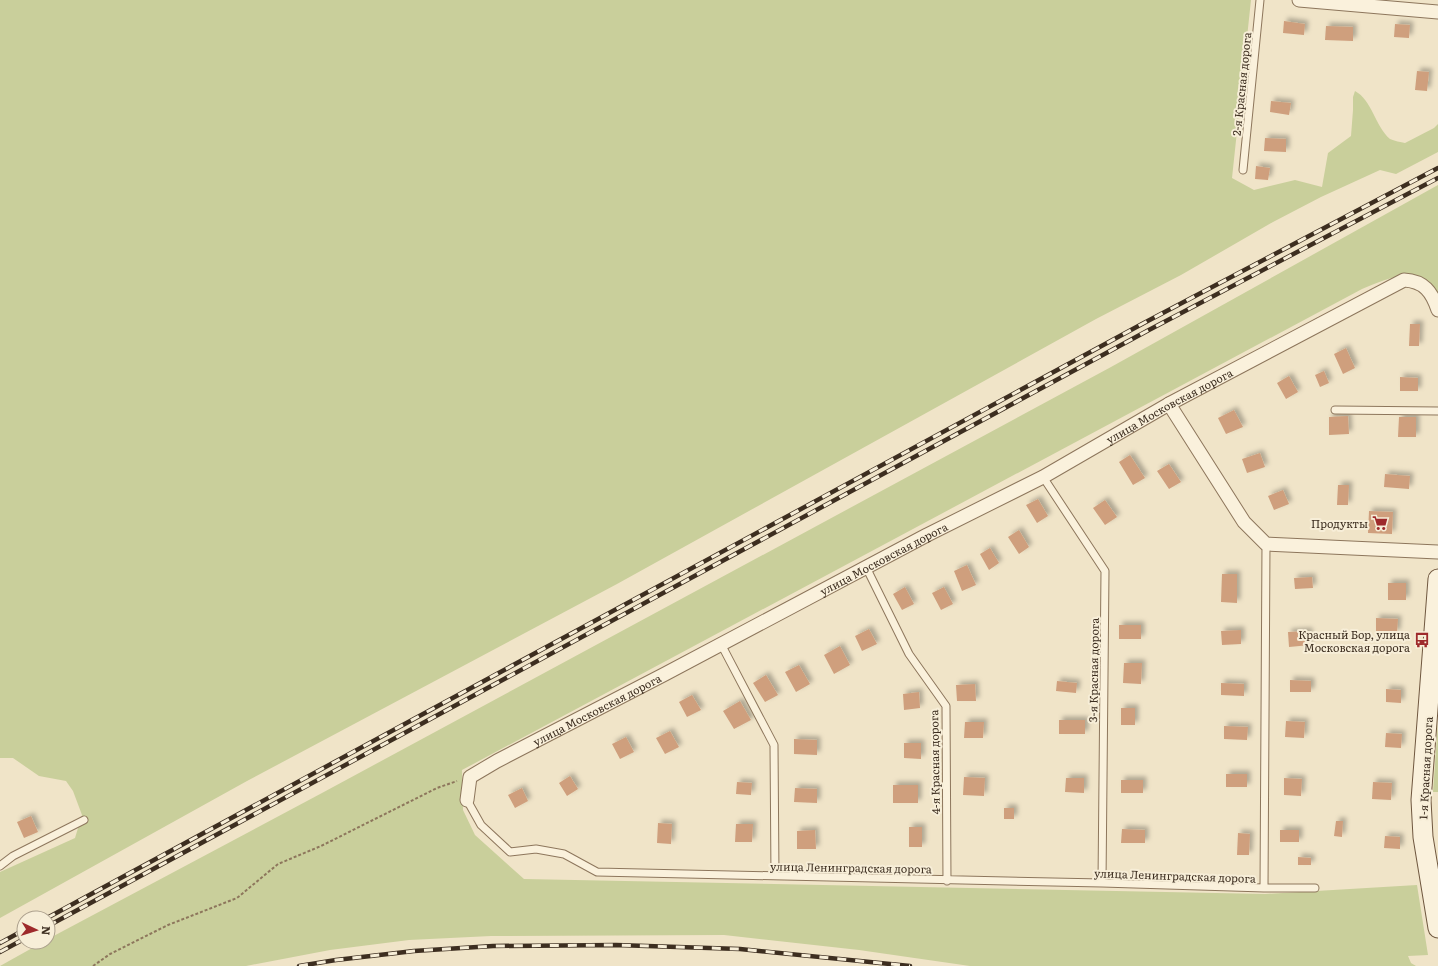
<svg xmlns="http://www.w3.org/2000/svg" width="1438" height="966" font-family="Literata,serif">
<style>
.green{fill:#c9cf9b}
.building{fill:#cf9f7d;filter:url(#shadow)}
.lines{fill:none;stroke-linecap:round;stroke-linejoin:round}
.service-casing{stroke:#8d765c;stroke-width:9}
.minor-casing{stroke:#8d765c;stroke-width:15}
.secondary-casing{stroke:#6f573f;stroke-width:21}
.path{stroke:#8d765c;stroke-width:2;stroke-dasharray:3 2;stroke-linecap:butt}
.service{stroke:#faf1dc;stroke-width:7}
.minor{stroke:#faf1dc;stroke-width:13}
.secondary{stroke:#faf1dc;stroke-width:19}
.rail-casing{stroke:#3d2e20;stroke-width:4.5}
.rail{stroke:#f7eed8;stroke-width:3;stroke-dasharray:9;stroke-linecap:butt}
.labels{text-anchor:middle;dominant-baseline:central;stroke-width:4;stroke-linejoin:round;paint-order:stroke}
.street-label{font-size:11px;fill:#3d2e20;stroke:#f7eed8}
.poi-label{font-size:11px;fill:#3d2e20;stroke:#f7eed8;text-anchor:end}
</style>
<defs>
<filter id="shadow"><feDropShadow dx="3.5" dy="-3.5" stdDeviation="2" flood-color="#0004"/></filter>
</defs>
<rect width="100%" height="100%" fill="#f0e4c8"/>
<path class="green" d="M0 0H1251L1232 178 1254 190 1295 180 1322 187 1328 153 1351 136 1353 110V97L1355 91C1372 100 1375 126 1390 139 1394 141 1401 142 1405 143L1434 128 1438 124V152L1396 174 1380 170 1321 197 1273 222 1181 275 1096 319 617 584 247 781 0 918V872L75 838 82 815 73 791 66 781 39 776 13 758H0Z
M1438 185V296C1434 290 1430 283 1424 279 1408 268 1378 283 1362 289L462 770 463 810 475 835 524 879 1265 894 1417 885 1428 955 1408 956 1411 963 1416 966H970L859 950 724 935 491 936 409 940 330 950 246 966H0L43 942H48V939L322 793 1111 367Z
M1438 723V792H1433Z"/>
<path class="building" d="M1284 21 1305 24 1304 35 1283 33Z
M1395 24 1410 25 1409 38 1394 37Z
M1326 26 1353 27V41L1325 40Z
M1417 71 1429 72 1427 91 1415 90Z
M1271 101 1291 103 1289 115 1270 112Z
M1265 138 1286 139V152L1264 151Z
M1256 166 1270 168 1268 180 1255 179Z
M1410 324H1420L1419 346H1409Z
M1346 348 1355 368 1343 374 1334 354Z
M1324 371 1329 383 1320 387 1315 375Z
M1289 376 1298 392 1286 399 1277 383Z
M1400 377 1418 378V391H1400Z
M1234 410 1243 427 1226 434 1218 418Z
M1348 416 1349 434 1329 435V417Z
M1399 417H1416V437H1398Z
M1260 453 1265 467 1247 473 1242 459Z
M1130 455 1145 478 1133 485 1119 462Z
M1169 464 1181 482 1169 489 1157 471Z
M1385 474 1410 476 1409 489 1384 487Z
M1338 485H1349L1348 505H1337Z
M1283 490 1289 504 1274 510 1268 496Z
M1038 499 1048 516 1037 523 1026 505Z
M1105 500 1117 517 1105 525 1093 508Z
M1369 511 1393 512 1392 534 1368 533Z
M1019 530 1029 547 1019 554 1008 537Z
M990 548 999 563 989 570 980 554Z
M967 565 976 585 962 591 954 571Z
M1222 574H1237V603L1221 602Z
M1312 577 1313 588 1295 589 1294 578Z
M1388 583H1406V600H1388Z
M905 587 914 604 902 610 893 594Z
M944 587 953 604 941 610 932 593Z
M1376 618 1398 619 1397 633 1376 632Z
M1119 625H1141V639H1119Z
M869 629 877 644 862 651 855 636Z
M1241 630V644L1222 645 1221 631Z
M1309 631 1310 645 1289 647 1288 632Z
M840 646 850 665 834 674 824 655Z
M1124 663H1142L1141 684 1123 683Z
M799 665 810 684 796 692 785 672Z
M766 675 778 695 765 702 753 683Z
M1290 680 1311 681V692H1290Z
M1057 681 1077 683 1076 693 1056 691Z
M1221 683 1244 684V696L1221 695Z
M975 684 976 701H957L956 685Z
M1386 689 1401 690V703L1386 702Z
M919 692 920 708 904 710 903 694Z
M692 695 701 710 687 717 679 702Z
M740 701 751 720 734 729 723 711Z
M1121 708H1135V725H1121Z
M1059 720H1085V734H1059Z
M1286 721 1305 722 1304 738 1285 737Z
M965 722H984L983 738H964Z
M1224 726 1248 727 1247 740 1224 739Z
M670 731 679 747 665 754 656 738Z
M1386 733 1402 734 1401 748 1385 747Z
M626 737 634 752 620 759 612 744Z
M794 739 817 740V755L794 754Z
M904 743H921V759L904 758Z
M1226 774H1247V787H1226Z
M570 776 578 789 567 796 559 783Z
M964 777 985 778 984 796 963 795Z
M1066 778H1084V793L1065 792Z
M1284 778 1302 779 1301 796 1284 795Z
M1121 780H1143V793H1121Z
M737 782 752 783 751 795 736 794Z
M1373 782 1392 783 1391 800 1372 799Z
M893 785H918V803H893Z
M522 788 528 801 515 808 508 795Z
M795 788 817 789V803L794 802Z
M1004 808H1014V819H1004Z
M31 816 38 832 24 838 17 822Z
M1336 821H1343L1342 837 1334 836Z
M658 823 672 824 671 844 657 843Z
M736 824H753L752 842H735Z
M909 827H922V847H909Z
M1122 829 1145 830V843H1121Z
M815 830 816 849H797V831Z
M1280 830H1299V842H1280Z
M1238 833 1250 834 1249 855H1237Z
M1385 836 1400 837V849L1384 848Z
M1298 857 1311 858V865H1298Z"/>
<g class="lines">
<defs>
<path id="service" d="M1243 170 1260 0
M1335 410 1438 411
M1043 477 1105 571 1102 883
M866 567 909 654 946 706 947 881
M721 644 774 745 775 876
M467 800 481 825 510 852 536 849 564 854 597 872 1102 883 1264 888H1315
M0 866 13 856 84 820
M1264 888 1266 544"/>
<g id="minor">
<path d="M1299 0 1438 12"/>
<path d="M1169 404 1244 522 1266 544 1438 552"/>
<path id="s1" d="M467 800 470 777 497 761 665 674 927 535 1043 477 1169 404 1404 280C1424 281 1432 292 1438 310"/>
</g>
<path id="secondary" d="M1438 579 1421 800 1423 837 1438 928"/>
</defs>
<use href="#service" class="service-casing"/>
<use href="#minor" class="minor-casing"/>
<use href="#secondary" class="secondary-casing"/>
<path class="path" d="M93 966 110 954 168 925 237 898 278 864 321 846 437 788 457 781"/>
<use href="#service" class="service"/>
<use href="#minor" class="minor"/>
<use href="#secondary" class="secondary"/>
<defs>
<path id="rail" d="M47 918 1142 324 1438 168
M48 926 1147 331 1438 178
M0 943 24 930
M0 952 24 939
M299 966 336 960 414 951 493 946 616 945 740 949 910 966"/>
</defs>
<use href="#rail" class="rail-casing"/>
<use href="#rail" class="rail"/>
</g>
<defs>
<symbol id="supermarket-bare" viewBox="-9 -9 18 18"><path d="M-6-5.5h2.5l.6 2H6L4.5 2H-2.5L-4.4-4H-6ZM-1.5 3.2a1.3 1.3 0 1 0 .1 0ZM3 3.2a1.3 1.3 0 1 0 .1 0Z" fill="#9e2a2b" stroke="#f7eed8" stroke-width="2.5" paint-order="stroke"/></symbol>
<symbol id="bus-bare" viewBox="-9 -9 18 18"><path d="M-5-6H5V4H4V6H2V4H-2V6H-4V4H-5ZM-3.5-4V0h7V-4ZM-3.5 1.2v1.5H-2V1.2ZM2 1.2v1.5H3.5V1.2Z" fill="#9e2a2b" stroke="#f7eed8" stroke-width="2.5" paint-order="stroke"/></symbol>
</defs>
<g fill-rule="evenodd">
<use href="#supermarket-bare" x="1369" y="512" width="22" height="22"/>
<use href="#bus-bare" x="1411" y="629" width="22" height="22"/>
</g>
<g class="labels">
<g class="street-label">
<text transform="translate(1241 84) rotate(-84)">2-я Красная дорога</text>
<text stroke="none"><textPath href="#s1" startOffset="815">улица Московская дорога</textPath></text>
<text stroke="none"><textPath href="#s1" startOffset="491">улица Московская дорога</textPath></text>
<text transform="translate(1093 670) rotate(-89)">3-я Красная дорога</text>
<text stroke="none"><textPath href="#s1" startOffset="167">улица Московская дорога</textPath></text>
<text transform="translate(934 762) rotate(-91)">4-я Красная дорога</text>
<text transform="translate(1425 768) rotate(-87)">1-я Красная дорога</text>
<text transform="translate(851 867) rotate(1)">улица Ленинградская дорога</text>
<text transform="translate(1175 875) rotate(2)">улица Ленинградская дорога</text>
</g>
<g class="poi-label">
<text x="1368" y="523">Продукты</text>
<text x="1410" y="634">Красный Бор, улица<tspan x="1410" dy="13">Московская дорога</tspan></text>
</g>
</g>
<g transform="translate(36 930) rotate(94)"><circle r="19" fill="#f7eed8" stroke="#ada18e"/>
<path d="M0-3L7 15L0 10L-7 15Z" fill="#9e2a2b"/>
<text y="-6" font-size="11" font-weight="bold" text-anchor="middle" fill="#3d2e20">N</text>
</g>
</svg>
